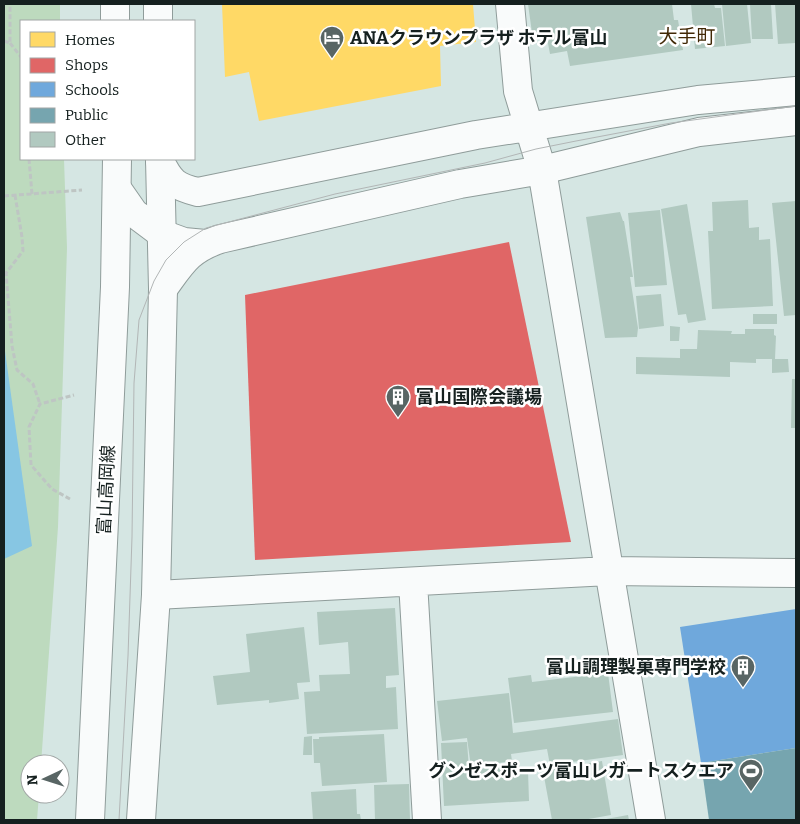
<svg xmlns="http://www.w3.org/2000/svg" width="800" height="824" font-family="Bitter,'Noto Sans JP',serif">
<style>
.green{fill:#bddabe}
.water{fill:#87c6e3}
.homes{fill:#ffd966}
.shops{fill:#e06666}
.schools{fill:#6fa8dc}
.public{fill:#76a5af}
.building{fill:#b1c9c0}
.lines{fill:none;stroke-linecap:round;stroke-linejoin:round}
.minor-casing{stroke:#8f9c9a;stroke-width:30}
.primary-casing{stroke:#8f9c9a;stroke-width:30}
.path{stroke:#bec5c3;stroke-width:3;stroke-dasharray:5 2.5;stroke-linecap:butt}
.minor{stroke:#f9fbfb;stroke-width:28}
.primary{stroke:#f9fbfb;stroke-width:28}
.tram{stroke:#b2b6b6;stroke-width:1}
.labels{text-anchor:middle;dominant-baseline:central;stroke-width:5;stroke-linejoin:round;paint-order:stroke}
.poi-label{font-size:18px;font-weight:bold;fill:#15201f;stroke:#fff;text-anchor:start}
.street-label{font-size:18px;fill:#15201f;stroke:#fff}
.neighbourhood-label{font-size:19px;fill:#412806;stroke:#fff}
</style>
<rect width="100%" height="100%" fill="#d5e6e3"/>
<path class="green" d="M4 4H60V21H21V159H64L67 248 58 527 41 764H30V794H39L37 820H4Z"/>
<path class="water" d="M4 344 32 546 4 559Z"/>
<path class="homes" d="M222 4H473L476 42 440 46 441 86 259 121 249 72 225 77Z"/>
<path class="shops" d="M509 242 571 542 255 560 245 295Z"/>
<path class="schools" d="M796 609V748L701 763 680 627Z"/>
<path class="public" d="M796 748V820H709L701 763Z"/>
<path class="building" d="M528 4H672L674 20H678L683 50 570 66 567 51 550 54 547 38 533 40Z
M691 4H714L715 8H721L725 46 695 49Z
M722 4H747L751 43 726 46Z
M750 4H771L773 39H752Z
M775 4H796V43L778 44Z
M748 200 749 228 759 227V240L770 239 773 306 712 309 708 231H713L712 202Z
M796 201V315L784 316 772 203Z
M687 204 706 320 688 323 686 314 678 315 661 209Z
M660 210 667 285 635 287 628 213Z
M620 212 623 221H624L633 277H630L638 328 637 337 605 338 586 217Z
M661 294 664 326 639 329 636 296Z
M753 314H777V324H753Z
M670 326 680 327 679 341H670Z
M745 329H774V335L776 336 775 359H788L789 372 772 373V359H756V363L730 362V377L636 374V357L680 358V349H697L698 330 732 331 731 334H745Z
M792 379H796V428H791Z
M395 608 399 675 386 676V688L396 687 398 729 307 734 304 692 320 691 319 675 350 674 348 642 319 645 317 612Z
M304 627 310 682 297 683 299 699 269 703V700L217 705 213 676 250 672 246 634Z
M608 673 613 712 514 723 508 678 531 675 532 682Z
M509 693 513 733 618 719 623 755 550 765 547 749 511 754 512 761 471 767 467 738 442 741 437 701Z
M384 734 387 782 322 786 320 763H314L313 739H319V737Z
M312 736V755H303L304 737Z
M467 742 469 769 507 767 508 772 528 771 529 801 444 806 441 743Z
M602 761 611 815 583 820H552L543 771Z
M409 784 410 820H375L374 785Z
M356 789 357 814H360L361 820H313L311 792Z
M628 815 629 820H606V819Z"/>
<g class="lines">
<defs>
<path id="minor" d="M510 4 518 91 542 170 651 820
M160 161C170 182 176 187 198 192L476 135 698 100 796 91
M118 190 134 213 162 234 184 242 205 244
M163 289C182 263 188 250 220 239L460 184 542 170 699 132 796 121
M413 582 427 820
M156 595 609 571 796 573"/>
<path id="primary" d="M115 4V21
M158 4V21
M90 820 115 287 117 159
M141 820 156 595 163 289 160 159"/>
</defs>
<use href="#minor" class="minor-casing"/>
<use href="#primary" class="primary-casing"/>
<path class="path" d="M4 41 10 43V4
M10 43 21 57
M29 159 32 194
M15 195 22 237 23 251 6 273 12 346 17 370 33 384 40 404
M4 196 82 190
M70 499 52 489 31 465 29 427 40 404 74 395"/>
<use href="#minor" class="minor"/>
<use href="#primary" class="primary"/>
<path class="tram" d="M119 820 128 656 132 537 134 383 139 320 154 281 166 260 184 242 206 228 335 194 485 163 536 149 576 141 671 123 796 106"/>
</g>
<defs>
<symbol id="hotel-pin" viewBox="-11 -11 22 30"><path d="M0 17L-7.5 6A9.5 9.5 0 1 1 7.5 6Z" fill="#586564" stroke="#fff"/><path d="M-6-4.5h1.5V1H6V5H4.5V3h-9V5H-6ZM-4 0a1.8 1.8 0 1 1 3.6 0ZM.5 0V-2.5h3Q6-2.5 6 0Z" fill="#fff"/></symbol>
<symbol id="building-pin" viewBox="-11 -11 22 30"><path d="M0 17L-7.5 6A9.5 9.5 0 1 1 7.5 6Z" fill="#586564" stroke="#fff"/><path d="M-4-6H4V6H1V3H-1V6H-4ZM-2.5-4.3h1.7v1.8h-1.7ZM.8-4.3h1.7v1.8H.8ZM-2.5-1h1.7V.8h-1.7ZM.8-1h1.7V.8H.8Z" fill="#fff"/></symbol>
<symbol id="stadium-pin" viewBox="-11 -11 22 30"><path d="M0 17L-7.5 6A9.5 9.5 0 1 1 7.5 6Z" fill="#586564" stroke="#fff"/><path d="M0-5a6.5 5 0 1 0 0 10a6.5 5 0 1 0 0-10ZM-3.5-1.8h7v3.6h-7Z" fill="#fff"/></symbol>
</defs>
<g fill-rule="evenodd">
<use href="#hotel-pin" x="318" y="24" width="28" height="38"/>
<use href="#building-pin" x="384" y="383" width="28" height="38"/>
<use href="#building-pin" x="729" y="653" width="28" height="38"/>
<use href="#stadium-pin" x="737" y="757" width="28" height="38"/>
</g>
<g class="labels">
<g class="poi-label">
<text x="350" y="38">ANAクラウンプラザ ホテル富山</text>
<text x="416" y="397">富山国際会議場</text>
<text x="726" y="667" text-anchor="end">富山調理製菓専門学校</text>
<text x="734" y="771" text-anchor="end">グンゼスポーツ富山レガートスクエア</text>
</g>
<g class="street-label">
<text transform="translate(106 490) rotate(-87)">富山高岡線</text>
</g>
<g class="neighbourhood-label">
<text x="687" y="36">大手町</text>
</g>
</g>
<rect width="800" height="824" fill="none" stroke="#15201f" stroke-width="10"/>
<rect x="20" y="20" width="175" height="140" fill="#ffffff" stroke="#a1a6a5"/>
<rect x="30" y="32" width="25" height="15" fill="#ffd966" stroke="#a1a6a5"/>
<text x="65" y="45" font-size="15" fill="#15201f">Homes</text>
<rect x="30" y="58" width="25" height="15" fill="#e06666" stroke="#a1a6a5"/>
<text x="65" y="70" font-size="15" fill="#15201f">Shops</text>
<rect x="30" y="82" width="25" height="15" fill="#6fa8dc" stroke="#a1a6a5"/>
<text x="65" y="95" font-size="15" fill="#15201f">Schools</text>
<rect x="30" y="108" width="25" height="15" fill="#76a5af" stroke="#a1a6a5"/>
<text x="65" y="120" font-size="15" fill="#15201f">Public</text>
<rect x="30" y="132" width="25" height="15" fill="#b1c9c0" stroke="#a1a6a5"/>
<text x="65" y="145" font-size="15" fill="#15201f">Other</text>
<g transform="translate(45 779) rotate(266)"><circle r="24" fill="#ffffff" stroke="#a1a6a5"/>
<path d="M0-4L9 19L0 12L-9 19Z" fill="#586564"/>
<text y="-8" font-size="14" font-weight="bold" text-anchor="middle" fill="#15201f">N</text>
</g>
</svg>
